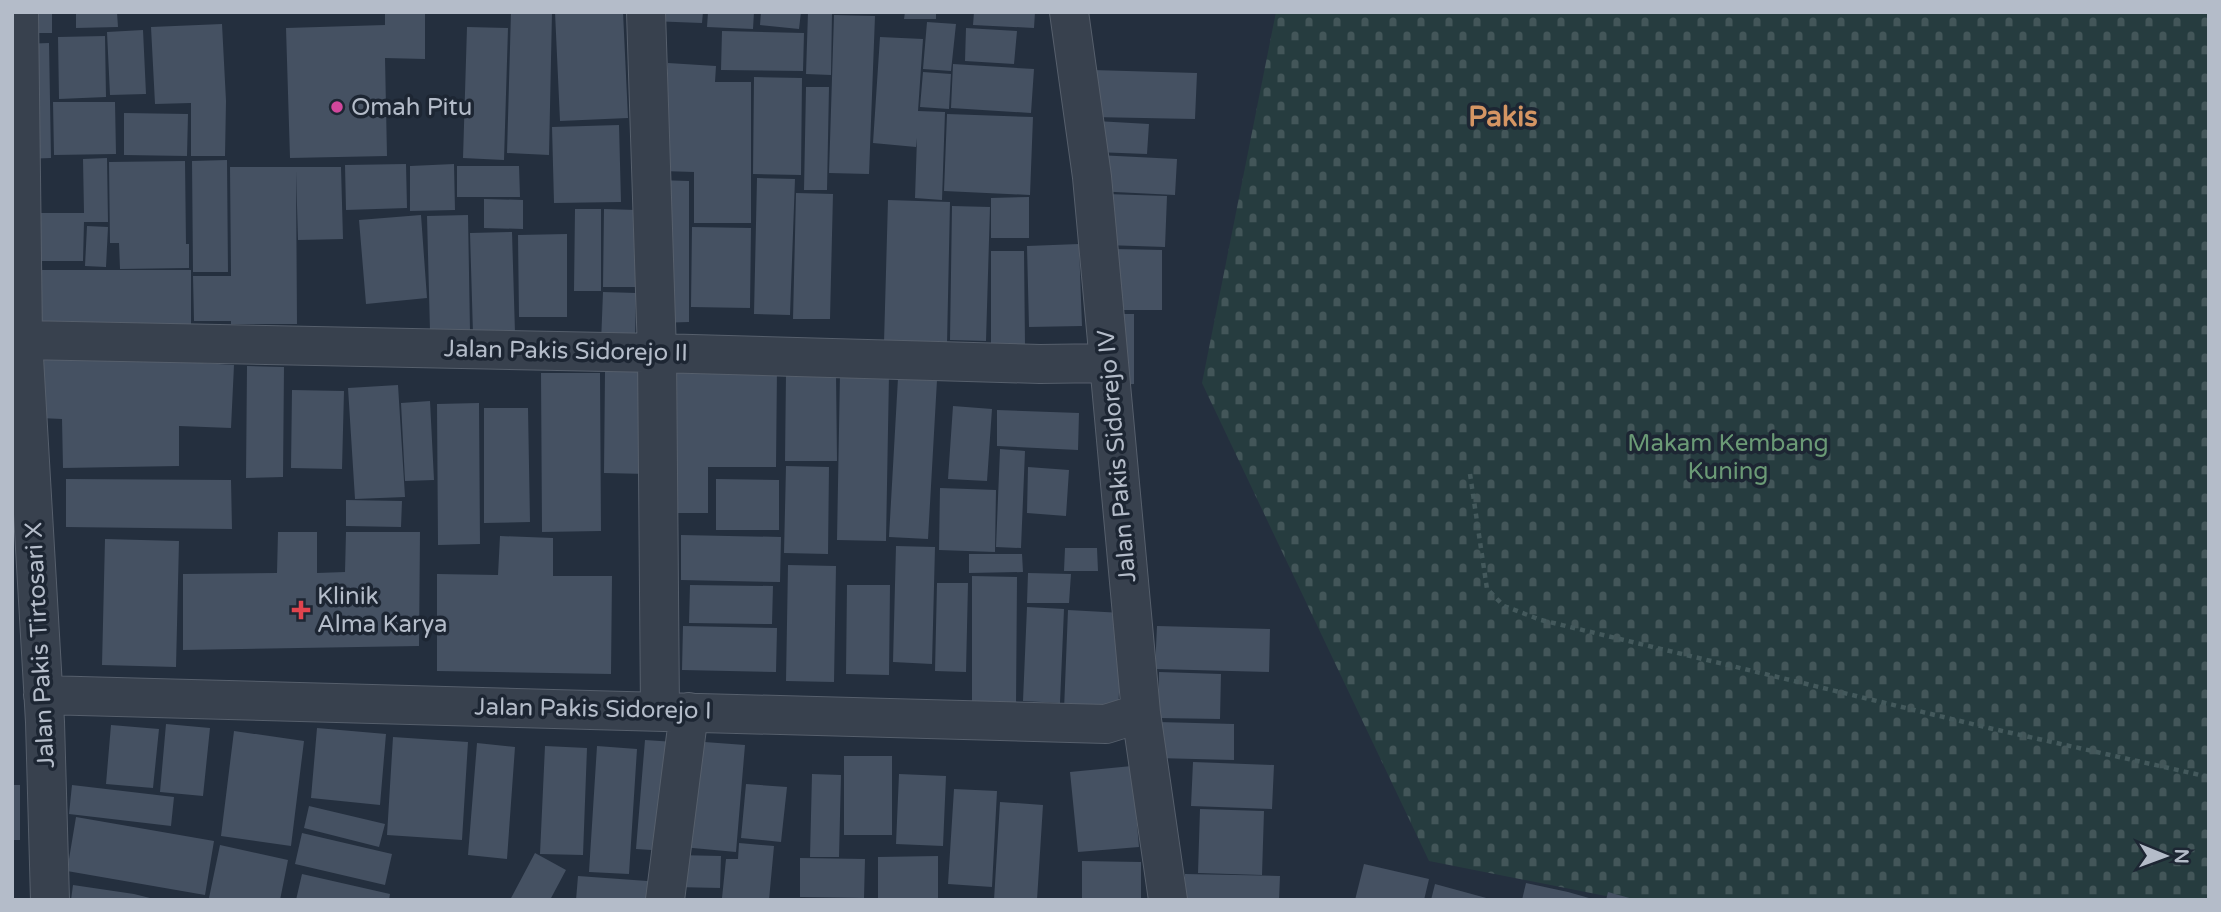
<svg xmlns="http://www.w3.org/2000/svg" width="2221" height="912" font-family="'Varela Round',sans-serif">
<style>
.cemetery{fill:url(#cemetery-stones)}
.building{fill:#455162}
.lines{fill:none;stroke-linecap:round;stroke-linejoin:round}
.minor-casing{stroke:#565f6c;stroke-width:40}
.path{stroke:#44595c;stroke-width:4.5;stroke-dasharray:5 5;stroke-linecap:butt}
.minor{stroke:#38414e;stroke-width:38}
.hotel-dot{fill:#d1479c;stroke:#1d2633;stroke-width:2.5}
.health-dot{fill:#e0444e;stroke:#1d2633;stroke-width:2.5}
.labels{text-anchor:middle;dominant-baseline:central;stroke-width:7;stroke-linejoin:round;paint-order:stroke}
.poi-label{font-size:24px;fill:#b4bcc9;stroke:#1d2633;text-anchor:start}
.street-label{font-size:24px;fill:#b4bcc9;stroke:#1d2633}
.park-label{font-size:24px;fill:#6b9a76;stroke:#1d2633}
.quarter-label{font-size:28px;font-weight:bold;fill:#d59563;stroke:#1d2633}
</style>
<defs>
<pattern id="cemetery-stones" width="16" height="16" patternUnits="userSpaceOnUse" patternTransform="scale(1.75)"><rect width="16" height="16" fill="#263c3f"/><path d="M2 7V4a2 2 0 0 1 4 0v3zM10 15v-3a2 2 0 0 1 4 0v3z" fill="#435659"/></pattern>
</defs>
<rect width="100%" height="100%" fill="#242f3e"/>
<path class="cemetery" d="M1276 12H2209V900H1626L1429 861 1202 383Z"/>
<path class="building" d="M21 12H52V33H21Z
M76 12H117L118 27 76 28Z
M385 12H425V59L385 58 387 156 290 158 286 28 385 25Z
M511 12H552L549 155 507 153Z
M555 12H623L628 118 560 121Z
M649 12H703L702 23 649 21Z
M708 12H754L753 29 707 27Z
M761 12H801L799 29 760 25Z
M808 12H832L831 75 806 74Z
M905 12H936V19H904Z
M974 12H1035L1034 28 973 25Z
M834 15 875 16 869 174 829 173Z
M927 22 956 24 951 71 923 69Z
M222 24 226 101 225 156H191V103L155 104 151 27Z
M467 27 508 28 504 160 463 158Z
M966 28 1017 31 1014 64 965 61Z
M143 30 146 94 110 95 107 32Z
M722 31 804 33 803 71 721 70Z
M105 36 106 97 59 99 58 37Z
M880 37 923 39 918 111 945 112 942 200 915 198 917 138 916 147 873 143Z
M49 43 51 158 24 159 21 44Z
M668 63 716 66 715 82H751V223H694V172L662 171Z
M953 64 1034 69 1031 113 951 108Z
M1092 70 1197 73 1195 119 1091 117Z
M923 72 951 74 949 109 920 107Z
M754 77 802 78 801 175 753 174Z
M806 87H829L827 190H804Z
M53 102H115L116 154 54 155Z
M124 113 188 114 187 156 124 155Z
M947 114 1033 117 1030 195 944 191Z
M1096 121 1149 124 1147 154 1095 152Z
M619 125 621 202 554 203 552 127Z
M1097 155 1177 159 1175 195 1095 191Z
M107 158 108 222H84L83 261H31L30 213H84L83 159Z
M227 160 228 272H193L192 161Z
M185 161 186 244H189V268L120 269 119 243H110L109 162Z
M406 164 407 208 346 210 345 165Z
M454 164 455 210 410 211V166Z
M457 166H519L520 197H457Z
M230 167H341L343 239 298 240 296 171 297 324H231V321H194L193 276H231Z
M757 178 795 179 790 315 754 314Z
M657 180 689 181V322L657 323Z
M796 193 833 194 830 319H793Z
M1106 194 1167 196 1165 247 1105 245Z
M1029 197V238H991V198Z
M484 199 523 200V229L484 228Z
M888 200 950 202 947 345 884 343Z
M952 206 990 207 986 341 950 340Z
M575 209H601V291H574Z
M604 209 636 210 635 287H603Z
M421 215 427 298 366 304 359 220Z
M468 215 470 330 430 331 427 216Z
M87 226 108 227 106 267 85 266Z
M692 227 751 228 750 308 691 307Z
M512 232 515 333 473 334 470 233Z
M567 234V317H519L518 235Z
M1079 244 1082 326 1029 327 1027 246Z
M1114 249 1162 250V310H1113Z
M991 251H1024L1025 345H991Z
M41 270H191V327L41 328Z
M603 292 636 293 635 343H601Z
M1112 314H1134V384L1113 385Z
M44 353 234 365 231 428 179 426V466L63 468 62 419 40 418Z
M247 366 284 367 283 477 246 478Z
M667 367H777L776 467H708V513H665Z
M605 372H648L647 474 604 473Z
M541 373H600L601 531 542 532Z
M786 373H836L837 461H785Z
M840 373 889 374 886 541 837 540Z
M898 378 937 380 928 539 889 537Z
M398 385 405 497 355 499 348 388Z
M292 390 344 391 342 469 291 468Z
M430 401 434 480 405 481 401 403Z
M479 403 480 544 438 545 437 404Z
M953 406 992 409 987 481 948 479Z
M484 408H528L530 522 484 523Z
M997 410 1079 413 1078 450 997 446Z
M1000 449 1025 451 1021 548 996 547Z
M786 466 829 467 828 554 784 553Z
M1028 467 1069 470 1066 516 1027 513Z
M66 479 231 480 232 529 66 527Z
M716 479 779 480V530H716Z
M940 488 996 490 995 552 939 550Z
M346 500 402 501 401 527 346 526Z
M278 532H317V573L345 572 346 532H420L419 646 183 650V574L277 573Z
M681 535 781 537 780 582 681 580Z
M500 536 553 538V576H612L611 674 437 671V574L498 575Z
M105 539 179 541 176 667 102 665Z
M896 546 935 547 932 664 893 662Z
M1065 548H1097L1098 571H1064Z
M969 554H1022L1023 572 969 573Z
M788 565 836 566 834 682 786 681Z
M1028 573 1071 574 1069 603H1027Z
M972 576 1017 577 1016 707 972 708Z
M937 583H968L966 672 935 671Z
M690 585 773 586 772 624 689 623Z
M847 585H890L889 675 846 674Z
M1027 607 1064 609 1060 703 1023 701Z
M1068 610 1123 613 1118 712 1064 710Z
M683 626 777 628 776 672 682 670Z
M1157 626 1270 629 1269 672 1155 669Z
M1159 672 1221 674 1220 719 1158 718Z
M1158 722 1234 724V760L1156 758Z
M166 724 210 728 203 796 160 792Z
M111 725 159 729 153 788 106 784Z
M317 728 386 734 380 805 311 798Z
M234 731 304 741 291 846 221 836Z
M393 737 468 742 462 840 387 835Z
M645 740 675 742 667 851 636 849Z
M691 741 745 745 736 852 682 847Z
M477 743 515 747 507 859 468 855Z
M545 746 587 748 583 855 540 854Z
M597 746 637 749 629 874 589 872Z
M844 756H892V835H844Z
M1193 762 1274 765 1272 809 1191 806Z
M1132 766 1139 847 1078 852 1070 772Z
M812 774 841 775 839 857H810Z
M899 774 946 776 943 846 896 844Z
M746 784 787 787 781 842 741 838Z
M12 785H20V840H12Z
M72 785 174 797 171 826 69 814Z
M954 789 997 791 992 887 948 884Z
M1000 802 1043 805 1037 900H994Z
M309 806 385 824 379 847 304 828Z
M1200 809 1264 811 1262 875 1198 873Z
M76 817 214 841 205 895 67 871Z
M302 833 392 854 385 885 295 864Z
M739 843 774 846 769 900 722 898 726 859H738Z
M220 845 288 860 280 900H219L209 898Z
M535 853 566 870 550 900H510Z
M676 855 721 856 720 888 675 887Z
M938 856V900H878V857Z
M800 858 865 859 864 898 800 897Z
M1082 861 1141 862V900H1082Z
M1364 864 1429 879 1424 900H1355Z
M302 874 390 894 389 900H296Z
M1185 874 1280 876 1279 900H1184Z
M578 876 661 882 660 900H576Z
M1526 883 1568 892 1596 900H1522Z
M1435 884 1490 899V900H1431Z
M73 885 134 894 158 900H71Z
M1608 892 1633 899V900H1606Z"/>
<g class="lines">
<defs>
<path id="minor" d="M19 12 23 340 45 722 50 900
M646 12 657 353 660 711
M1069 12 1092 177 1141 713 1168 900
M23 340 657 353 1040 364 1109 363
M43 695 1106 724 1141 713
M665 900 689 712"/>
</defs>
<use href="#minor" class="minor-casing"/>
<path class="path" d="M1470 474 1487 589 1504 606 1541 620 1989 728 2209 777"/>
<use href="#minor" class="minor"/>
</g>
<circle class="hotel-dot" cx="337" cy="107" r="7"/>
<path class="health-dot" d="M297.5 599.5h7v7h7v7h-7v7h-7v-7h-7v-7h7z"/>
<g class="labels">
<g class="poi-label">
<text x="351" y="107">Omah Pitu</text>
<text x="317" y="596">Klinik<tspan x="317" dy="28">Alma Karya</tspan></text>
</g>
<g class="street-label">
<text transform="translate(566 351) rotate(1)">Jalan Pakis Sidorejo II</text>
<text transform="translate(1117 456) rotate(-95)">Jalan Pakis Sidorejo IV</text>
<text transform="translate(40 645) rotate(-93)">Jalan Pakis Tirtosari X</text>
<text transform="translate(593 709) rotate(1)">Jalan Pakis Sidorejo I</text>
</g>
<g class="park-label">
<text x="1728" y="443">Makam Kembang<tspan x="1728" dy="28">Kuning</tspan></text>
</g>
<g class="quarter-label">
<text x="1503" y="117">Pakis</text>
</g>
</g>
<rect width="2221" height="912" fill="none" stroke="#b4bcc9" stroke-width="28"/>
<g transform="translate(2165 856) rotate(91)" stroke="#1d2633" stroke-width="5" paint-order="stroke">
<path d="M0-5L12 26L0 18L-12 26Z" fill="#b4bcc9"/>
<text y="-10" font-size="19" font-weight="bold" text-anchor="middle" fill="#b4bcc9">N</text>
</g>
</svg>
